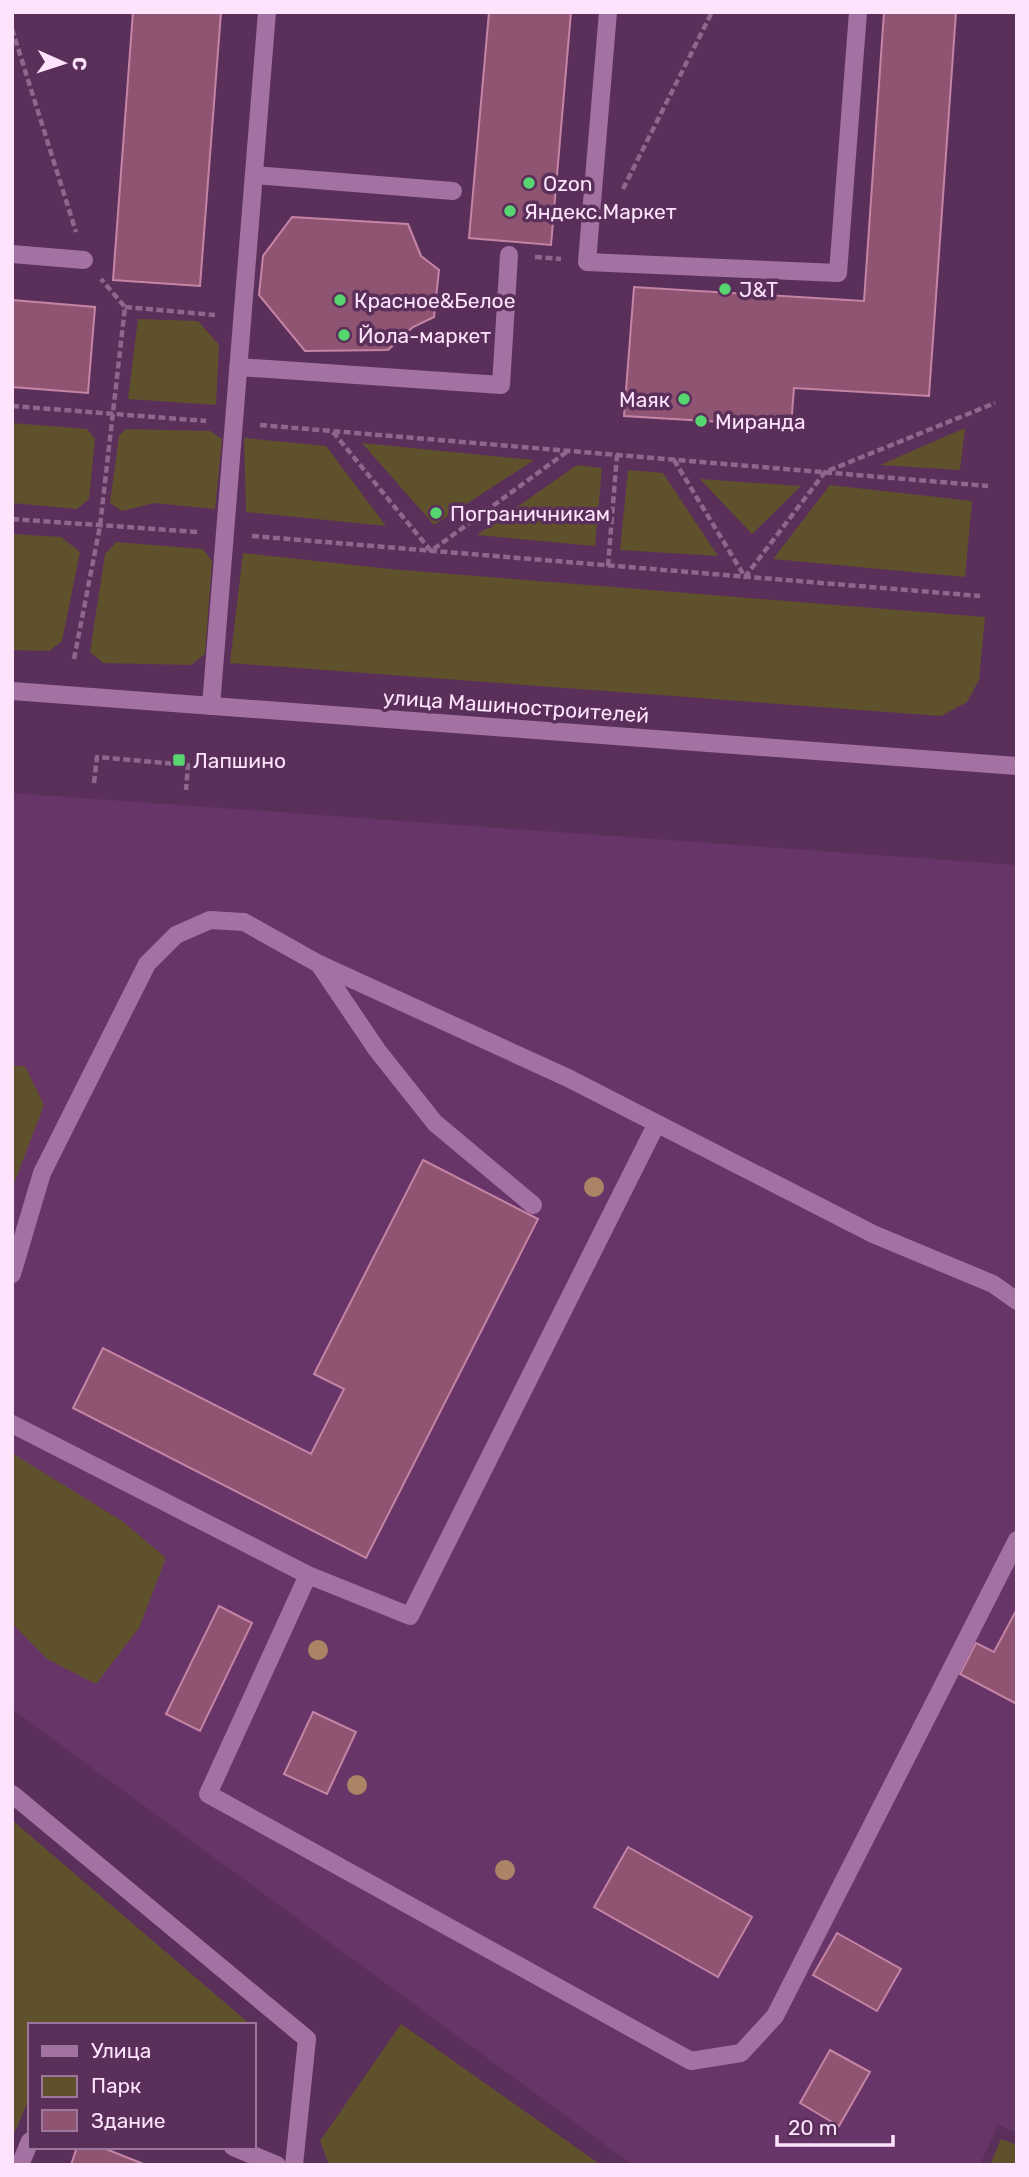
<svg xmlns="http://www.w3.org/2000/svg" width="1029" height="2177" font-family="Rubik,sans-serif">
<style>
.built{fill:#673567}
.green{fill:#60512d}
.building{fill:#905473;stroke:#c584a5;stroke-width:2}
.lines{fill:none;stroke-linecap:round;stroke-linejoin:round}
.path{stroke:#8d678c;stroke-width:4.5;stroke-dasharray:7 3.5;stroke-linecap:butt}
.lane{stroke:#a372a2;stroke-width:18}
.secondary{stroke:#a372a2;stroke-width:18}
.tree{fill:#ac8465}
.poi-dot{fill:#57d570;stroke:#5a2f5a;stroke-width:2.5}
.labels{text-anchor:middle;dominant-baseline:central;stroke-width:7;stroke-linejoin:round;paint-order:stroke}
.poi-label{font-size:21px;fill:#fee3fc;stroke:#5a2f5a;text-anchor:start}
.street-label{font-size:21px;fill:#fee3fc;stroke:#5a2f5a}
</style>
<rect width="100%" height="100%" fill="#5a2f5a"/>
<path class="built" d="M12 793 1017 865V2133L998 2125 980 2165H633L12 1709Z"/>
<path class="green" d="M138 319 198 321 219 345 216 405 128 399Z
M12 423 87 429 95 439 89 499 77 509 12 503Z
M965 428 960 470 880 465Z
M126 429 210 431 222 439 215 509 154 503 122 511 110 503 119 436Z
M244 438 326 446 386 526 246 512Z
M362 443 534 460 434 525Z
M577 465 602 468 595 546 477 535Z
M628 470 663 473 718 556 620 550Z
M700 479 801 486 752 534Z
M830 485 972 501 965 577 773 559Z
M12 534 61 537 80 552 62 641 49 651 12 650Z
M116 542 203 549 212 561 205 654 191 665 103 663 90 652 105 554Z
M243 553 390 569 985 617 979 680 967 702 941 716 230 663Z
M12 1066H25L44 1105 12 1189Z
M12 1453 122 1521 166 1558 139 1628 96 1684 47 1659 12 1623Z
M12 1820 251 2025H30V2097L12 2138Z
M401 2024 601 2165H329L320 2141Z
M1001 2139 1017 2145V2165H990Z"/>
<path class="building" d="M133 12H221L200 286 113 280Z
M489 12H571L551 245 469 238Z
M884 12H956L929 396 794 388 791 426 624 416 634 287 864 301Z
M292 217 408 224 421 256 439 270 434 317 413 327 388 350 305 351 259 295 263 256Z
M12 300 95 307 88 393 12 387Z
M423 1160 538 1219 366 1558 73 1408 103 1348 311 1454 344 1389 314 1374Z
M219 1606 252 1623 200 1731 166 1714Z
M1017 1609V1704L960 1674 976 1643 994 1652Z
M313 1712 356 1732 327 1794 284 1774Z
M628 1847 752 1917 718 1977 594 1907Z
M837 1933 901 1969 877 2011 813 1975Z
M830 2050 870 2072 839 2126 800 2103Z
M77 2147H101L146 2165H71Z"/>
<g class="lines">
<path class="path" d="M12 29 76 232
M623 189 712 12
M535 257 561 259
M125 307 215 315
M12 406 206 421
M260 425 988 486
M333 432 431 551 568 451
M674 460 745 577 825 472 995 403
M12 519 198 532
M252 536 980 596
M608 566 617 455
M74 659 100 526 125 307 101 279
M94 783 97 757 188 765 186 790"/>
<path class="lane" d="M608 12 587 262 838 273 858 12
M254 175 453 191
M12 254 84 260
M238 367 501 385 509 255
M211 706 267 12
M319 964 377 1050 435 1123 533 1205
M12 1274 42 1173 147 964 176 935 210 920 244 922 319 964 568 1078 873 1234 993 1284 1017 1301
M12 1424 308 1575 410 1616 656 1125
M308 1575 208 1794 691 2061 741 2053 775 2016 1017 1540
M12 1794 307 2039 294 2165
M233 2147 277 2165
M20 2165 30 2141"/>
<path class="secondary" d="M12 691 1017 766"/>
</g>
<g class="tree">
<circle cx="594" cy="1187" r="10"/>
<circle cx="318" cy="1650" r="10"/>
<circle cx="357" cy="1785" r="10"/>
<circle cx="505" cy="1870" r="10"/>
</g>
<g class="poi-dot">
<circle cx="529" cy="183" r="7"/>
<circle cx="510" cy="211" r="7"/>
<circle cx="725" cy="289" r="7"/>
<circle cx="340" cy="300" r="7"/>
<circle cx="344" cy="335" r="7"/>
<circle cx="684" cy="399" r="7"/>
<circle cx="701" cy="421" r="7"/>
<circle cx="436" cy="513" r="7"/>
<rect x="172" y="753" width="14" height="14" rx="3.5"/>
</g>
<g class="labels">
<g class="poi-label">
<text x="543" y="183">Ozon</text>
<text x="524" y="211">Яндекс.Маркет</text>
<text x="739" y="289">J&amp;T</text>
<text x="354" y="300">Красное&amp;Белое</text>
<text x="358" y="335">Йола-маркет</text>
<text x="670" y="399" text-anchor="end">Маяк</text>
<text x="715" y="421">Миранда</text>
<text x="450" y="513">Пограничникам</text>
<text x="193" y="760">Лапшино</text>
</g>
<g class="street-label">
<text transform="translate(516 706) rotate(4)">улица Машиностроителей</text>
</g>
</g>
<rect width="1029" height="2177" fill="none" stroke="#fee3fc" stroke-width="28"/>
<rect x="28" y="2023" width="228" height="126" fill="#5a2f5a" stroke="#9c779b" stroke-width="2"/>
<rect x="42" y="2046" width="35" height="10" fill="#a372a2" stroke="#9c779b" stroke-width="2"/>
<text x="91" y="2058" font-size="21" fill="#fee3fc">Улица</text>
<rect x="42" y="2076" width="35" height="21" fill="#60512d" stroke="#9c779b" stroke-width="2"/>
<text x="91" y="2093" font-size="21" fill="#fee3fc">Парк</text>
<rect x="42" y="2110" width="35" height="21" fill="#905473" stroke="#9c779b" stroke-width="2"/>
<text x="91" y="2128" font-size="21" fill="#fee3fc">Здание</text>
<g transform="translate(63 63) rotate(93)" stroke="#5a2f5a" stroke-width="5" paint-order="stroke">
<path d="M0-5L12 26L0 18L-12 26Z" fill="#fee3fc"/>
<text y="-10" font-size="19" font-weight="bold" text-anchor="middle" fill="#fee3fc">С</text>
</g>
<path d="M777 2135v10h116v-10" fill="none" stroke="#fee3fc" stroke-width="3.5"/>
<text x="788" y="2135" font-size="21" fill="#fee3fc" stroke="#5a2f5a" stroke-width="5" paint-order="stroke">20 m</text>
</svg>
